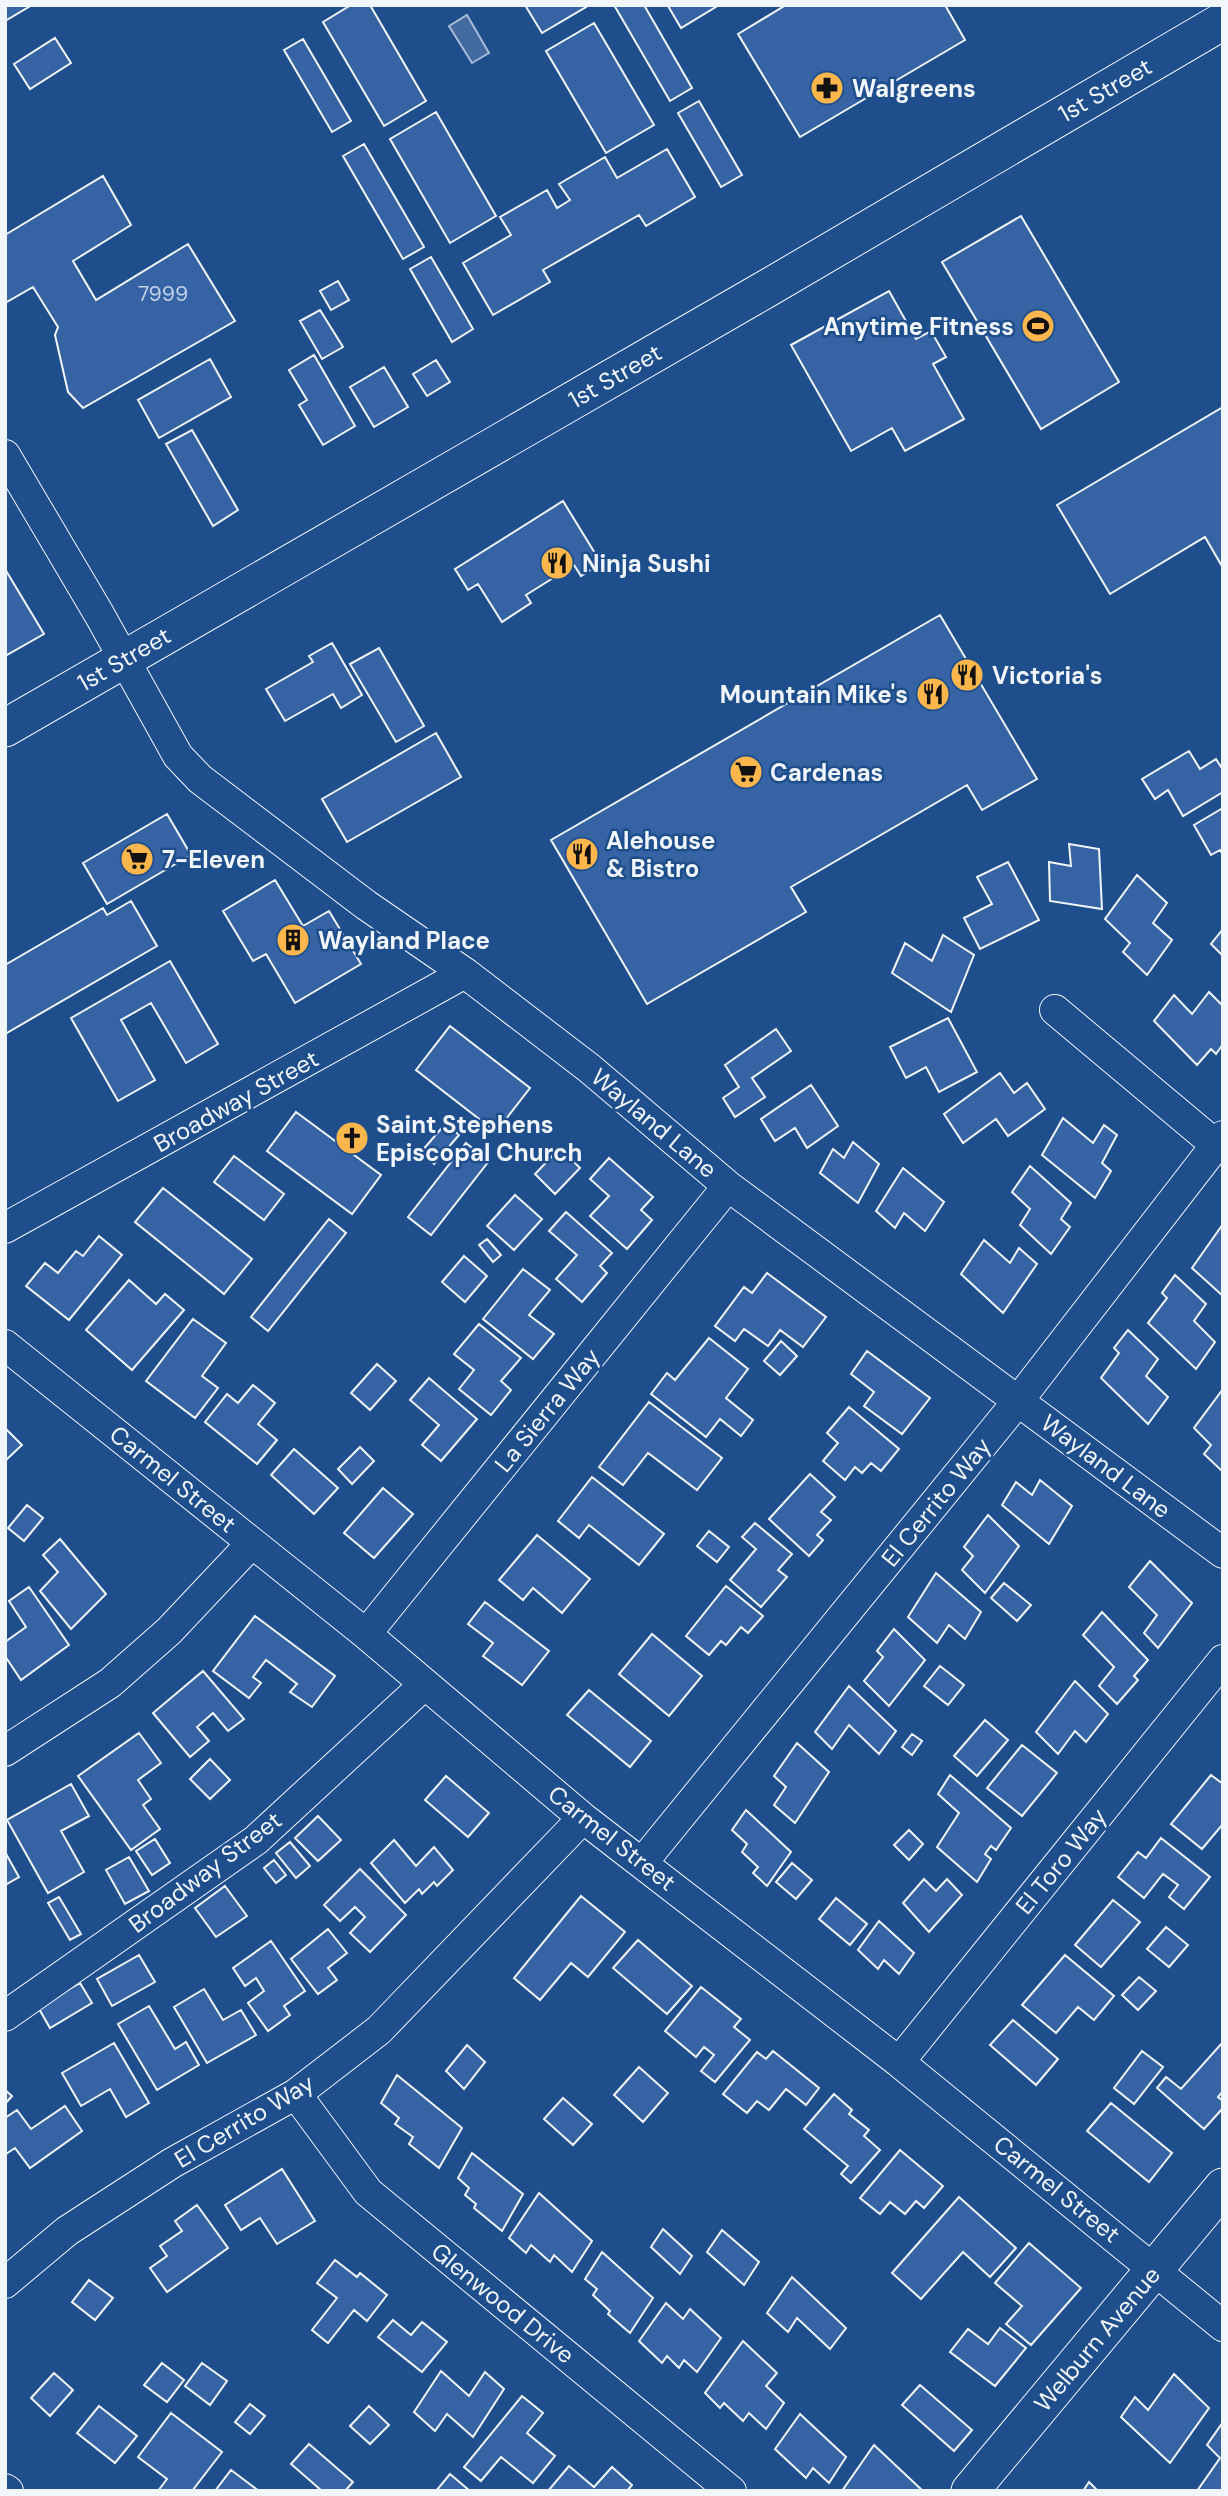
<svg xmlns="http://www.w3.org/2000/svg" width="1228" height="2496" font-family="'DM Sans',sans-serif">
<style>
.water{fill:#446ba0;stroke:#a8bbd7;stroke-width:2}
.building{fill:#3563a3;stroke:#f2f6ff;stroke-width:2}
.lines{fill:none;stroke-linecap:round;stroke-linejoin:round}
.minor-casing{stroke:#f2f6ff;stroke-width:32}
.major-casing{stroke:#f2f6ff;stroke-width:39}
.minor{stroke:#1f4e8c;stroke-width:30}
.major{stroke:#1f4e8c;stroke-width:37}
.labels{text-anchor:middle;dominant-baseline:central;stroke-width:5;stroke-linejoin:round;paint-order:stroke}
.number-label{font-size:21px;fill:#c3d1e8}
.poi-label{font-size:24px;font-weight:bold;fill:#f2f6ff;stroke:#1f4e8c;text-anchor:start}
.street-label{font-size:24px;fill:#f2f6ff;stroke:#1f4e8c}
</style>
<rect width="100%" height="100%" fill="#1f4e8c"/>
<path class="water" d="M467 15 489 53 472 63 449 26Z"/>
<path class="building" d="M5 5H32L5 21Z
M351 5H370L426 101 384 126 323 22Z
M525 5H585L586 7 542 33Z
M614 5H644L692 88 670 101Z
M670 5H719L681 28 668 6Z
M786 5H945L965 40 800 137 738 34Z
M594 23 654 125 606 153 546 51Z
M55 38 71 63 30 89 14 64Z
M303 39 351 121 332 132 284 50Z
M699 101 742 175 721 187 678 113Z
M436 112 496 216 450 243 390 139Z
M364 144 424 247 403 259 343 156Z
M667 149 695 197 646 226 639 215 543 270 550 282 493 315 463 263 511 235 500 217 547 190 557 208 570 200 559 184 605 157 617 178Z
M103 176 131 225 73 261 96 300 188 244 235 321 83 408 68 392 55 335 58 327 33 287 5 303V235Z
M1021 216 1119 382 1041 429 942 262Z
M431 257 473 329 452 342 410 269Z
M338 281 349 300 331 310 320 291Z
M889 291 916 339 931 331 946 357 933 364 964 419 905 451 892 428 851 451 791 345Z
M320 310 343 347 322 359 300 321Z
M314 355 355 426 323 445 299 405 307 400 289 370Z
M210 359 231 397 159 438 138 400Z
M436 360 450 382 427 396 413 374Z
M384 367 408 407 374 427 350 387Z
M1223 407V568L1205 537 1110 594 1057 505Z
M192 430 238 510 213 526 166 444Z
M563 501 601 563 581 576 574 565 526 595 531 603 502 622 478 584 468 590 455 569Z
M5 569 44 634 5 656Z
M940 615 1037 779 982 810 967 785 791 887 806 912 647 1004 551 840Z
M332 643 362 695 341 708 333 694 285 721 266 689 313 662 309 656Z
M379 648 424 726 396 742 350 664Z
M436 733 461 777 347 842 322 799Z
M1189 751 1200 769 1216 759 1223 770V792L1183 816 1168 790 1155 799 1142 779Z
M1223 808V855L1220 850 1211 855 1194 825Z
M167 814 191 855 107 904 83 863Z
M1069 844 1099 849 1102 909 1050 901 1049 862 1071 866Z
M1008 862 1039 920 980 949 964 918 992 904 977 877Z
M1137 875 1167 903 1153 923 1172 940 1147 975 1123 952 1130 943 1105 919Z
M275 880 303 926 329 911 361 964 295 1003 266 954 253 961 223 911Z
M131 901 157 946 5 1034V965L103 908 107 915Z
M1223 929V956L1211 944Z
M943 935 974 955 951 1012 892 973 905 943 932 961Z
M170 961 218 1044 186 1063 151 1003 121 1020 155 1080 118 1101 71 1018Z
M1209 992 1223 1006V1044L1216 1054 1211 1049 1197 1065 1154 1021 1174 995 1192 1014Z
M948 1018 977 1072 939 1092 926 1067 906 1078 890 1047Z
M450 1026 530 1088 496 1132 416 1070Z
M776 1029 791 1051 752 1078 765 1097 735 1117 723 1098 739 1087 725 1065Z
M1000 1073 1014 1093 1027 1083 1045 1109 1008 1136 996 1119 963 1143 944 1114Z
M811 1085 838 1126 807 1148 795 1128 775 1141 761 1119Z
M296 1112 381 1175 352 1214 267 1151Z
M1063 1118 1093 1143 1104 1125 1117 1135 1102 1163 1111 1171 1095 1198 1042 1155Z
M446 1123 459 1135 434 1164 421 1152Z
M853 1142 879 1164 858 1203 820 1173 833 1149 844 1158Z
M466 1143 489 1161 431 1235 408 1217Z
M560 1148 580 1168 555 1194 535 1174Z
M234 1156 284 1194 264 1220 214 1182Z
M609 1158 653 1197 641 1210 652 1220 627 1249 590 1216 609 1196 590 1179Z
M1030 1166 1071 1203 1061 1219 1070 1227 1051 1254 1020 1225 1030 1209 1012 1192Z
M903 1168 944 1202 925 1231 904 1213 895 1228 876 1211Z
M163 1188 252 1259 224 1294 135 1222Z
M515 1195 542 1219 514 1250 487 1226Z
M566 1212 612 1253 600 1266 607 1273 582 1302 556 1279 577 1255 549 1231Z
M329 1219 346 1233 268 1331 251 1317Z
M1223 1224V1296L1192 1268Z
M99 1236 122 1255 69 1320 26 1286 45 1263 58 1273 76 1251 83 1256Z
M487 1239 501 1255 493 1262 479 1245Z
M984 1240 1010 1263 1019 1248 1037 1264 1003 1313 961 1274Z
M464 1256 487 1276 465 1302 442 1282Z
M523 1269 550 1290 529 1315 554 1334 533 1359 483 1319Z
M767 1273 826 1317 803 1347 780 1330 768 1346 744 1329 735 1341 715 1326 744 1287 752 1293Z
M1175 1275 1206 1304 1194 1321 1215 1342 1196 1369 1148 1323 1167 1298 1162 1293Z
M129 1280 156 1304 165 1294 184 1310 132 1370 86 1330Z
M193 1319 226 1343 202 1376 218 1388 195 1418 146 1381Z
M479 1324 521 1358 501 1381 511 1390 491 1415 459 1389 474 1370 454 1354Z
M1128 1330 1158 1359 1146 1376 1168 1397 1148 1424 1101 1378 1119 1353 1114 1348Z
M709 1338 748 1369 726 1398 753 1420 741 1436 720 1419 706 1437 651 1394 667 1373 675 1380Z
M781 1341 797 1356 780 1375 764 1361Z
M867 1351 930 1398 902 1434 864 1406 874 1392 851 1374Z
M377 1364 396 1381 370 1410 351 1393Z
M429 1378 477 1419 441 1461 422 1445 439 1425 410 1400Z
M253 1385 275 1403 258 1424 277 1440 257 1464 205 1422 227 1394 238 1403Z
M1223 1389V1472L1204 1454 1211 1445 1194 1428Z
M649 1402 722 1458 697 1490 648 1453 623 1485 599 1467Z
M849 1407 899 1449 881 1471 871 1463 862 1473 855 1467 845 1480 823 1461 838 1443 827 1433Z
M5 1428 22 1445 5 1461Z
M360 1447 374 1461 352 1484 338 1469Z
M294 1449 338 1488 314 1514 271 1475Z
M810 1474 835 1497 821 1512 831 1520 817 1535 823 1540 809 1556 769 1519Z
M592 1477 664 1534 639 1565 589 1525 579 1538 558 1521Z
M1040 1480 1072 1506 1049 1544 1002 1505 1016 1482 1032 1495Z
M383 1488 413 1514 374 1558 344 1533Z
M27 1505 43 1518 24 1541 8 1528Z
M988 1515 1019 1546 985 1593 962 1570 973 1556 964 1547Z
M755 1523 792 1554 778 1570 787 1577 761 1607 730 1580 756 1549 742 1537Z
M709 1531 729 1547 717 1562 697 1546Z
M537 1535 590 1579 562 1613 533 1588 523 1600 499 1580Z
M60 1539 106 1594 71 1629 40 1591 58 1572 43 1555Z
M1150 1561 1192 1603 1158 1648 1144 1633 1157 1615 1129 1587Z
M936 1573 981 1612 965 1639 949 1625 937 1643 908 1617Z
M1004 1583 1031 1605 1017 1621 991 1598Z
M726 1586 763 1616 748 1633 741 1627 726 1645 721 1641 709 1655 686 1636Z
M29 1587 69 1645 21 1680 5 1656V1642L26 1627 9 1601Z
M485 1602 549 1651 522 1685 483 1656 493 1643 468 1624Z
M1102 1612 1148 1660 1134 1676 1138 1680 1117 1704 1099 1686 1114 1667 1083 1635Z
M255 1616 335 1676 312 1707 290 1692 297 1684 266 1660 253 1677 261 1683 249 1698 213 1671Z
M894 1629 925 1660 889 1706 864 1681 883 1657 877 1651Z
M652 1634 702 1676 669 1716 619 1674Z
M940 1666 964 1685 948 1705 924 1686Z
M203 1671 244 1719 228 1731 213 1713 197 1727 209 1741 190 1757 153 1713Z
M1075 1681 1108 1714 1086 1742 1075 1731 1058 1754 1036 1732Z
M849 1686 896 1731 879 1754 849 1725 832 1749 815 1732Z
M589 1690 651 1741 630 1767 567 1715Z
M985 1720 1008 1740 977 1776 954 1756Z
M139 1733 161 1763 138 1780 151 1799 143 1805 160 1829 131 1850 78 1776Z
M912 1734 922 1741 912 1755 902 1747Z
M797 1743 829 1772 795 1823 774 1805 786 1787 774 1776Z
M1022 1745 1057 1773 1022 1816 987 1788Z
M210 1759 230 1780 210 1799 190 1779Z
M950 1775 1011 1828 996 1850 991 1846 985 1854 991 1859 977 1882 937 1847 959 1813 938 1794Z
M1211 1775 1223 1784V1824L1202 1849 1171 1824Z
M446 1776 489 1813 468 1837 425 1800Z
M71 1784 89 1816 61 1831 84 1872 48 1893 7 1820Z
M746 1810 791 1852 767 1886 753 1873 758 1867 742 1852 747 1844 732 1830Z
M318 1816 341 1840 318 1861 295 1838Z
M909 1830 923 1844 909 1860 894 1845Z
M1161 1838 1210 1877 1184 1909 1169 1897 1178 1885 1163 1874 1144 1898 1118 1877 1138 1852 1146 1858Z
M155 1839 170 1863 152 1875 136 1851Z
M394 1840 416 1866 434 1847 453 1870 437 1886 434 1882 422 1894 419 1889 405 1903 371 1863Z
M290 1842 310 1866 296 1878 276 1853Z
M5 1852 19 1877 5 1885Z
M129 1857 149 1891 125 1904 106 1870Z
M274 1860 286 1875 276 1883 264 1868Z
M792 1863 812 1880 796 1899 776 1882Z
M360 1869 406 1915 370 1952 350 1933 365 1917 355 1907 340 1921 324 1905Z
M924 1879 936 1891 947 1879 962 1895 929 1932 903 1903Z
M225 1886 247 1916 216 1937 195 1908Z
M581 1896 625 1932 588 1977 571 1963 540 2000 514 1978Z
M59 1897 81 1934 70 1940 48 1903Z
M836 1898 867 1924 850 1945 819 1919Z
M1113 1900 1140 1922 1101 1967 1075 1945Z
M879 1921 914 1953 899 1974 884 1960 878 1969 858 1950Z
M1166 1927 1188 1945 1169 1967 1147 1949Z
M328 1929 347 1953 328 1968 337 1980 318 1994 291 1959Z
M638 1940 692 1986 667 2014 613 1968Z
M271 1941 305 1991 284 2006 290 2015 268 2031 248 2003 264 1991 256 1978 245 1986 233 1968Z
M139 1955 155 1982 112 2006 97 1979Z
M1065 1955 1114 1996 1094 2020 1078 2007 1056 2033 1022 2005Z
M1139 1977 1156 1991 1138 2010 1122 1995Z
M80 1983 92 2003 50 2028 38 2007Z
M701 1987 741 2019 734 2027 750 2040 715 2082 701 2071 714 2055 704 2047 696 2057 665 2031Z
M204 1989 223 2020 241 2010 256 2035 207 2063 174 2007Z
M149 2006 175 2049 186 2042 199 2065 157 2090 118 2024Z
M1013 2020 1058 2059 1036 2085 990 2045Z
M114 2043 149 2103 126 2117 110 2089 81 2106 62 2073Z
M1222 2043 1223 2091 1218 2097 1223 2101V2108L1204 2129 1157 2088 1166 2077 1181 2089Z
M467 2045 485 2062 464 2089 446 2071Z
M773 2051 819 2088 806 2105 786 2089 769 2110 757 2101 747 2113 723 2094 757 2052 766 2059Z
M1142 2051 1163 2067 1134 2104 1114 2088Z
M639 2067 668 2093 643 2122 614 2095Z
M397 2075 462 2128 439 2168 409 2144 413 2137 395 2124 399 2118 381 2103Z
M5 2090 12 2096 5 2104Z
M834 2094 852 2110 849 2114 869 2130 864 2136 880 2150 851 2183 841 2174 848 2166 804 2129Z
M563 2098 592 2124 573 2145 544 2119Z
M1111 2103 1172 2153 1149 2182 1087 2131Z
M65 2106 82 2131 30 2168 15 2148 6 2154 5 2118 17 2110 31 2129Z
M900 2150 943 2186 924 2208 916 2201 905 2214 890 2202 880 2214 860 2198Z
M472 2153 523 2194 502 2231 474 2208 476 2204 465 2195 469 2188 458 2178Z
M282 2169 315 2221 277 2244 260 2218 241 2230 225 2205Z
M539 2193 592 2241 572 2272 554 2255 550 2262 531 2245 526 2253 509 2238Z
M959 2197 1016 2248 990 2277 963 2252 921 2299 892 2273Z
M197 2205 228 2248 167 2292 150 2268 167 2256 160 2246 182 2231 175 2221Z
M663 2229 692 2256 680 2274 651 2247Z
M722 2230 759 2262 744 2285 707 2252Z
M1029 2243 1081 2288 1031 2345 1006 2324 1022 2306 995 2283Z
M602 2252 653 2298 630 2333 608 2314 610 2311 593 2295 597 2289 585 2279Z
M335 2260 357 2277 360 2273 387 2295 367 2321 354 2310 328 2343 312 2330 337 2298 317 2283Z
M792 2277 846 2328 830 2349 797 2318 788 2332 767 2313Z
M89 2280 113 2298 95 2320 72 2302Z
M666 2303 683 2319 690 2309 721 2338 697 2372 684 2360 679 2368 667 2356 662 2363 639 2341Z
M393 2320 411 2335 422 2322 447 2342 422 2372 378 2337Z
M1000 2328 1026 2348 995 2386 950 2352 968 2329 988 2344Z
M743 2341 777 2373 766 2386 784 2403 766 2429 749 2413 743 2421 724 2403 720 2408 705 2393Z
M162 2363 184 2380 167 2402 144 2385Z
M202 2363 227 2381 210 2405 185 2386Z
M441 2371 469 2396 485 2372 504 2389 473 2437 447 2414 435 2431 414 2412Z
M54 2373 73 2390 50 2416 31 2398Z
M1174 2374 1209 2408 1170 2463 1121 2417 1135 2397 1148 2410Z
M920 2385 972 2430 954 2451 902 2405Z
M522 2396 543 2413 527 2433 555 2456 533 2483 501 2457 481 2481 464 2467Z
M250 2404 265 2416 250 2434 235 2422Z
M99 2406 137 2436 115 2463 77 2433Z
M369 2406 389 2425 370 2444 350 2426Z
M171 2413 222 2452 192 2491H158L167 2479 138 2457Z
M800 2414 846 2457 829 2483 813 2468 806 2478 775 2449Z
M1223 2422V2491H1197L1220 2458 1207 2445Z
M309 2444 353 2482 345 2491H322L291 2464Z
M874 2445 923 2491H842Z
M569 2466 594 2487 612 2467 632 2485 627 2491H548Z
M231 2470 259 2491H215Z
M450 2474 470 2491H436Z
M1089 2482 1098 2491H1083Z"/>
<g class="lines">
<defs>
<path id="minor" d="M5 455 99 614 178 756 200 779 366 905 465 973 589 1068 728 1186 1223 1553
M1055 1010 1216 1145
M5 1228 465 973
M5 1345 366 1634 583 1818 899 2062 1223 2326
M366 1634 728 1186
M5 1751 110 1683 169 1631 252 1543
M642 1863 1018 1401 1223 1136
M5 2016 256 1840 424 1685
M899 2062 1223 1660
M296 2094 368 2192 731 2491
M5 2283 67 2231 172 2163 296 2094 379 2030 583 1818
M5 2489 8 2491"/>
<path id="major" d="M5 728 766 289 1223 21
M970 2491 1223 2187"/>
</defs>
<use href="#minor" class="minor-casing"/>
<use href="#major" class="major-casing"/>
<use href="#minor" class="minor"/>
<use href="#major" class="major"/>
</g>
<defs>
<symbol id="pharmacy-disc" viewBox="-11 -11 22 22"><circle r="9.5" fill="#ffb74d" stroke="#1f4e8c"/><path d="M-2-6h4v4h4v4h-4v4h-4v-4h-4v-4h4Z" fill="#111"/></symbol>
<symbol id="stadium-disc" viewBox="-11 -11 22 22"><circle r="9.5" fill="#ffb74d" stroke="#1f4e8c"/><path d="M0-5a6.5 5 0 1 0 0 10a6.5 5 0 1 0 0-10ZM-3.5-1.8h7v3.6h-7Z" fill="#111"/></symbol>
<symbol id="restaurant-disc" viewBox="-11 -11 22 22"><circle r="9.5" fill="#ffb74d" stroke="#1f4e8c"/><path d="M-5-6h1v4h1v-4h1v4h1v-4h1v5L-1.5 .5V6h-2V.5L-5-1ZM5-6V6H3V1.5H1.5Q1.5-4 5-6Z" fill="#111"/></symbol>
<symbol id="supermarket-disc" viewBox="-11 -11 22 22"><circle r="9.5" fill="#ffb74d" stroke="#1f4e8c"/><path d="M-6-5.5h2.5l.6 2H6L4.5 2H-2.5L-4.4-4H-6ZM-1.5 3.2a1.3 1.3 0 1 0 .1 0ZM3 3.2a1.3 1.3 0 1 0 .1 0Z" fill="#111"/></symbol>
<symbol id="building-disc" viewBox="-11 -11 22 22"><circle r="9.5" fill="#ffb74d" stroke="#1f4e8c"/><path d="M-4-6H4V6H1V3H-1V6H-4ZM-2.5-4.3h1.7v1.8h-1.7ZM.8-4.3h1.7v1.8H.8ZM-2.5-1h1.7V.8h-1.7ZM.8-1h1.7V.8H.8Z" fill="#111"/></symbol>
<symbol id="church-disc" viewBox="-11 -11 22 22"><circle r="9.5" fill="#ffb74d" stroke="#1f4e8c"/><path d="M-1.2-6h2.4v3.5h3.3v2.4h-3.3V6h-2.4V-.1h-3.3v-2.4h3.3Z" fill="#111"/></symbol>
</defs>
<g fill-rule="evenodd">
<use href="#pharmacy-disc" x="808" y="69" width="38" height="38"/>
<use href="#stadium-disc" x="1019" y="307" width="38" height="38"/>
<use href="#restaurant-disc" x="538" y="544" width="38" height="38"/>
<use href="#restaurant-disc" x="948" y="656" width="38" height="38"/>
<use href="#restaurant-disc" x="914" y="675" width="38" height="38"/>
<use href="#supermarket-disc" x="727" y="753" width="38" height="38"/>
<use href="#restaurant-disc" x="563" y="835" width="38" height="38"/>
<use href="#supermarket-disc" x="118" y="840" width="38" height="38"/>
<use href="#building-disc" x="274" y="921" width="38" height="38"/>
<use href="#church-disc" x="333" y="1119" width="38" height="38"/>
</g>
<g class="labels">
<g class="number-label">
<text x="163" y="294">7999</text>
</g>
<g class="poi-label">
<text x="852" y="88">Walgreens</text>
<text x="1014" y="326" text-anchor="end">Anytime Fitness</text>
<text x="582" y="563">Ninja Sushi</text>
<text x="992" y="675">Victoria's</text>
<text x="908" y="694" text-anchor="end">Mountain Mike's</text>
<text x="770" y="772">Cardenas</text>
<text x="606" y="840">Alehouse<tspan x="606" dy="28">&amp; Bistro</tspan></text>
<text x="162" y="859">7-Eleven</text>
<text x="318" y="940">Wayland Place</text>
<text x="376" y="1124">Saint Stephens<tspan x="376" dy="28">Episcopal Church</tspan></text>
</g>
<g class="street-label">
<text transform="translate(1105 90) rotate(-30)">1st Street</text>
<text transform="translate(615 376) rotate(-30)">1st Street</text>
<text transform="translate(124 659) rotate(-30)">1st Street</text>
<text transform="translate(236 1101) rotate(-29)">Broadway Street</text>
<text transform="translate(654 1123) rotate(40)">Wayland Lane</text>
<text transform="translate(547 1410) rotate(-51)">La Sierra Way</text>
<text transform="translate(1106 1466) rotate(37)">Wayland Lane</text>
<text transform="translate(173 1479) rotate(39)">Carmel Street</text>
<text transform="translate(936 1502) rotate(-51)">El Cerrito Way</text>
<text transform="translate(612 1838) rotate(38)">Carmel Street</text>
<text transform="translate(1061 1861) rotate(-51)">El Toro Way</text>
<text transform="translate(205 1872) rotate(-37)">Broadway Street</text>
<text transform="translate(244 2121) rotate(-31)">El Cerrito Way</text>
<text transform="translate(1057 2189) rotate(39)">Carmel Street</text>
<text transform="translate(503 2303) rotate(39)">Glenwood Drive</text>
<text transform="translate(1097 2339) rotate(-50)">Welburn Avenue</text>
</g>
</g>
<rect width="1228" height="2496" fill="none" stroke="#f2f6ff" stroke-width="14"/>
</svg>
